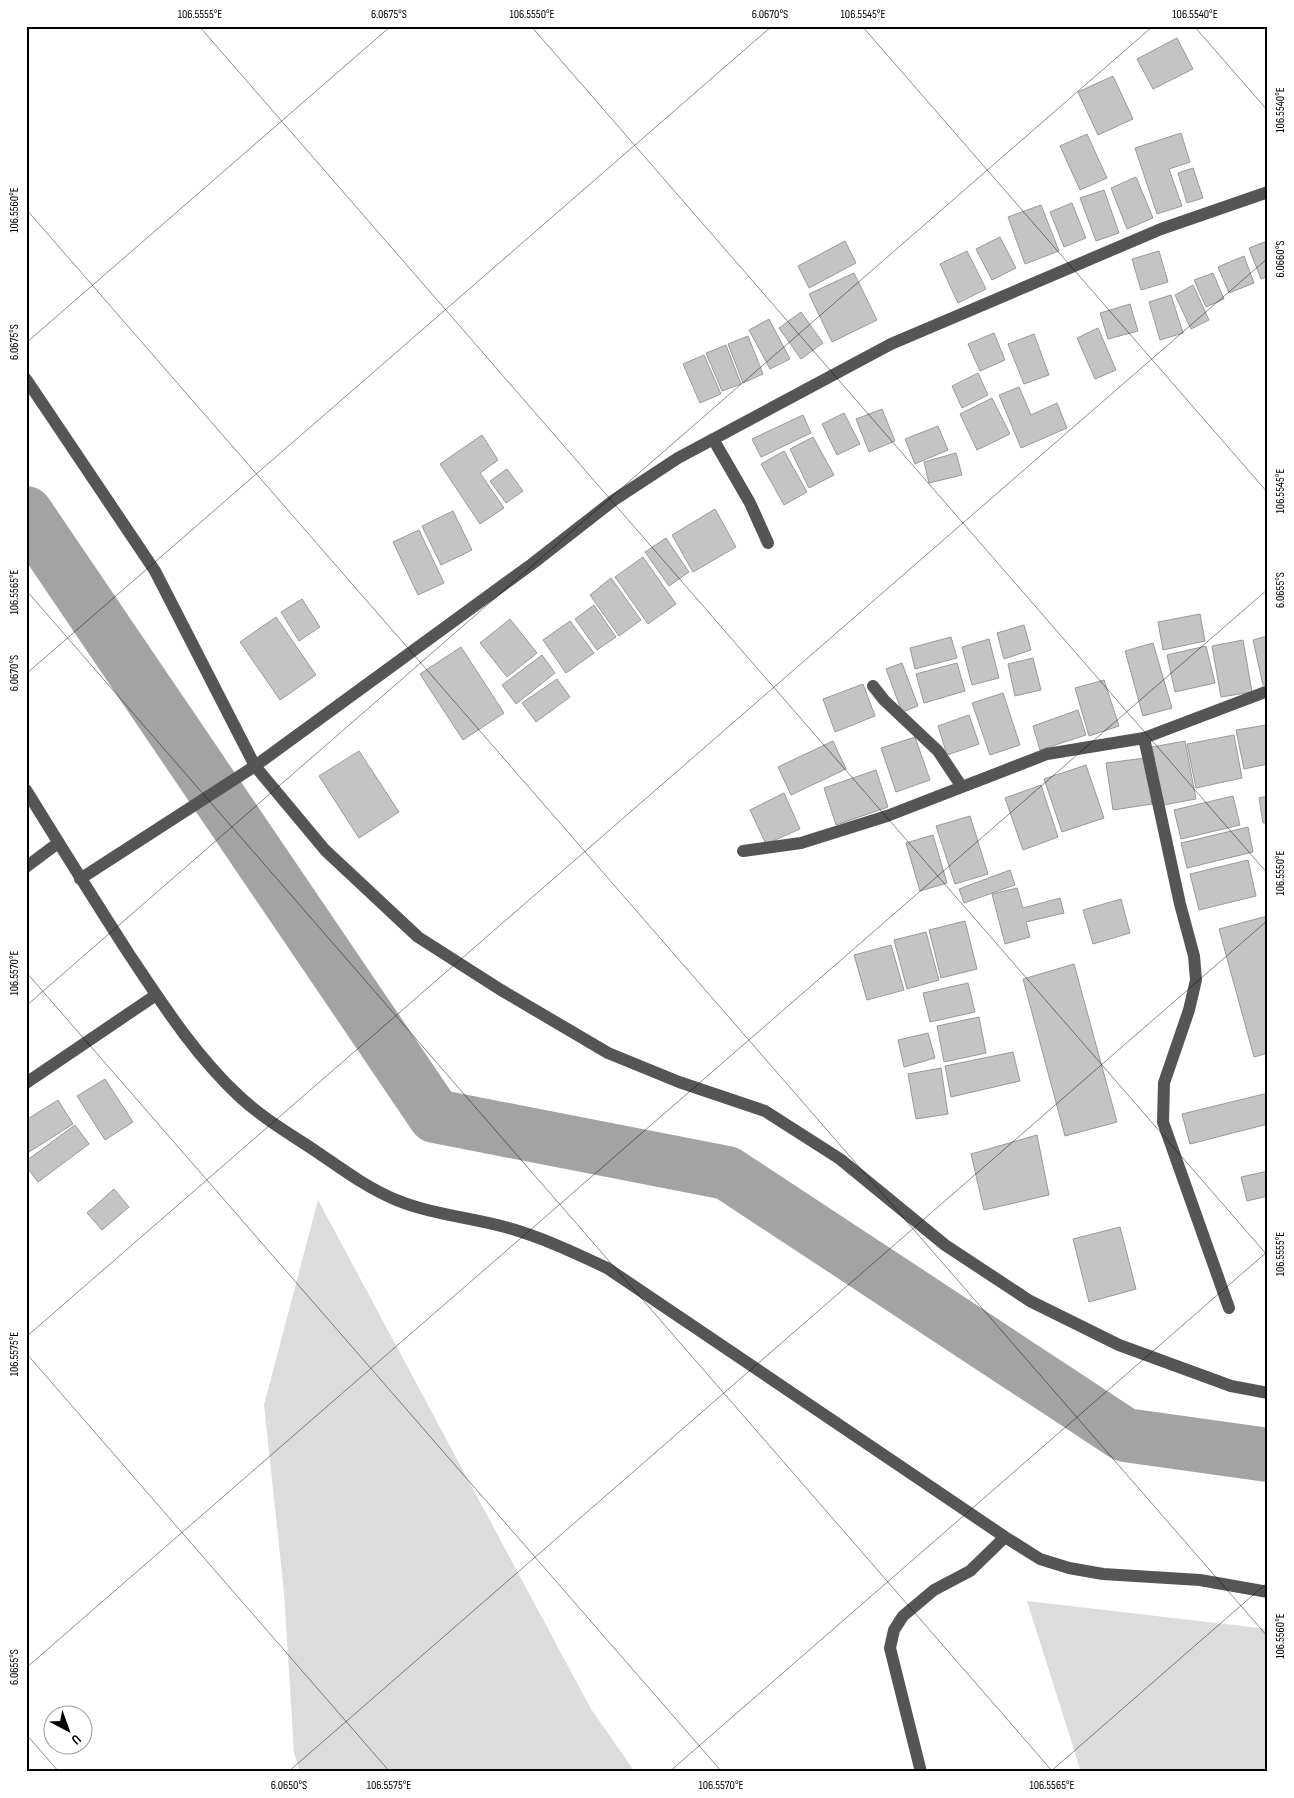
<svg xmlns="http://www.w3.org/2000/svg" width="1294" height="1798" font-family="'Sofia Sans Condensed',sans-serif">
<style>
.green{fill:#dcdcdc}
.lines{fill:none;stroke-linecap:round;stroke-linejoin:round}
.river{stroke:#a3a3a3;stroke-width:54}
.building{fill:#c4c4c4;stroke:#999}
.minor{stroke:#555;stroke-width:12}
.ticks{fill:none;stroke:#000;stroke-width:1;stroke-opacity:0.45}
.neatline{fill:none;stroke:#000;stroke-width:2}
.ticks-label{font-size:12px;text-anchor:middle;fill:#000}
</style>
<rect width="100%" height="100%" fill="#fff"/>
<path class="green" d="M318 1200 591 1709 635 1772H300L294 1753 284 1592 264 1405Z
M1027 1601 1268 1629V1772H1081Z"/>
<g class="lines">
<path class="river" d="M26 513 435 1116 727 1173 1125 1435 1268 1455"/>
</g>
<path class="building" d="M1177 38 1193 69 1153 89 1137 59Z
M1113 76 1133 119 1098 135 1078 92Z
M1181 133 1190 162 1169 169 1182 206 1157 214 1135 148Z
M1087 134 1107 178 1080 190 1060 146Z
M1193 168 1203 198 1187 203 1178 173Z
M1136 177 1153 218 1127 229 1111 188Z
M1104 190 1119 233 1096 241 1080 198Z
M1072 203 1086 238 1064 247 1050 212Z
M1041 205 1059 251 1025 264 1008 217Z
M1000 237 1016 268 992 280 976 249Z
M845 241 856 263 809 288 798 266Z
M1267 241 1268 276 1261 279 1249 248Z
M967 251 986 289 958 303 940 264Z
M1159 251 1168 282 1141 290 1132 259Z
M1244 256 1254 283 1229 293 1218 267Z
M854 273 877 320 832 342 809 294Z
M1213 273 1224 299 1206 307 1194 280Z
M1193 285 1209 320 1191 329 1175 295Z
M1171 295 1183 333 1160 340 1149 302Z
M1130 304 1138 331 1108 339 1100 313Z
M801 312 823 343 801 359 779 328Z
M769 319 790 359 770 369 749 330Z
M1098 328 1116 370 1095 379 1077 338Z
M994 333 1005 360 980 371 968 344Z
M1034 334 1049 375 1024 384 1008 344Z
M748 336 763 374 743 383 728 344Z
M726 345 741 384 722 391 706 353Z
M704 355 721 394 700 403 683 364Z
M978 373 988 395 962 408 952 386Z
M1019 387 1031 415 1057 403 1067 428 1021 448 999 395Z
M992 398 1010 434 977 450 960 414Z
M882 409 895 441 869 452 856 419Z
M844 413 860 444 837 455 822 424Z
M803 415 811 433 761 457 752 439Z
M938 426 948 450 915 464 905 439Z
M482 435 498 460 480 473 504 508 480 524 440 464Z
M813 437 834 475 809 488 790 449Z
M784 451 807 492 784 505 761 464Z
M956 453 962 475 929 483 924 462Z
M507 469 523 491 506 503 490 481Z
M715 509 736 547 693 572 672 535Z
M453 511 472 550 441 565 422 526Z
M419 530 444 583 418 595 393 542Z
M666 538 689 572 669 586 645 552Z
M643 557 676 604 648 624 615 577Z
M611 578 641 620 619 636 590 595Z
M302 599 320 627 299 641 281 612Z
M594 605 616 637 597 650 575 619Z
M1200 614 1205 641 1163 650 1158 622Z
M276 617 316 675 280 700 240 642Z
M510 619 537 653 507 677 480 643Z
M570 621 594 653 566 673 543 640Z
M1024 625 1031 650 1004 659 997 633Z
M1268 636V684L1263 685 1253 640Z
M951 637 957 658 915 669 910 648Z
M989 639 999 678 972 685 962 647Z
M1243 640 1252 692 1221 697 1212 646Z
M1153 643 1172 708 1143 716 1125 651Z
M1206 646 1215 683 1175 692 1167 655Z
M461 647 504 713 463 740 420 674Z
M542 655 555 673 516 704 502 685Z
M1033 658 1041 690 1015 696 1008 664Z
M902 663 918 706 902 712 886 669Z
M957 663 965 691 924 703 916 674Z
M557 679 570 697 536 722 522 703Z
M1104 680 1119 726 1089 736 1075 688Z
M863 684 875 716 835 732 823 699Z
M1003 693 1020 745 990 755 972 703Z
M1078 710 1086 735 1040 750 1033 726Z
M969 715 979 744 947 755 938 726Z
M1267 725 1268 764 1244 769 1236 730Z
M1234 735 1242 778 1196 788 1187 744Z
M915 737 930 780 896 792 881 748Z
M833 741 846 769 791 795 778 767Z
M1185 741 1196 799 1163 805 1152 747Z
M359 751 399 812 359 838 319 776Z
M1145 758 1152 804 1113 810 1106 763Z
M1086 765 1104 818 1062 832 1044 779Z
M876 770 888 807 836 825 824 788Z
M1041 785 1058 837 1023 850 1005 798Z
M784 793 800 829 766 844 750 810Z
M1233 796 1240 825 1181 839 1174 810Z
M1268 796V822L1263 823 1259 798Z
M970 816 988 874 955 884 936 826Z
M1248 827 1253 852 1187 868 1181 843Z
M933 835 947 883 920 891 906 843Z
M1248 860 1256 896 1199 910 1190 874Z
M1010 870 1015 885 964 903 959 889Z
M1017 888 1023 908 1060 898 1064 913 1026 922 1030 937 1005 944 992 894Z
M1121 899 1130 933 1093 944 1083 910Z
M1267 916 1268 1053 1254 1057 1219 929Z
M965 921 977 969 941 978 929 930Z
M926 932 939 980 907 989 894 940Z
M891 945 904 990 867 1000 854 955Z
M1074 964 1117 1122 1065 1136 1023 979Z
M968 983 975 1012 930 1022 923 993Z
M979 1017 986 1053 944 1062 937 1026Z
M928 1033 935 1058 904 1067 898 1040Z
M1013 1052 1020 1081 951 1097 945 1066Z
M941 1068 948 1114 916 1119 908 1074Z
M105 1079 133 1122 105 1140 77 1096Z
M1268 1093V1124L1190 1144 1182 1114Z
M58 1100 73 1124 26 1154V1120Z
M75 1125 89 1144 38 1182 26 1166V1161Z
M1037 1135 1049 1195 984 1210 971 1154Z
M1268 1171V1196L1247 1201 1241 1177Z
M114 1189 129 1207 102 1230 87 1213Z
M1120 1227 1136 1289 1089 1302 1073 1239Z"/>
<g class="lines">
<path class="minor" d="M26 379 155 571 255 766 325 850 418 937 501 990 608 1053 679 1082 765 1111 840 1159 945 1245 1030 1301 1119 1345 1231 1386 1268 1393
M713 439 750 503 768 543
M873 686 884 700 938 751 962 787
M1144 738 1180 904 1194 956 1196 980 1189 1010 1164 1083 1163 1122 1229 1308
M26 790C60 845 94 900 129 954 163 1005 195 1055 240 1097 264 1119 290 1134 317 1152 342 1169 366 1187 394 1199 429 1214 468 1217 505 1227 541 1237 573 1252 607 1268L1005 1537 1040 1559 1069 1568 1103 1574 1200 1580 1268 1592
M743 851 801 843 887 816 1047 754 1144 738 1268 691
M26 867 58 843
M80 879 255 766 532 564 614 500 678 458 891 344 1161 229 1268 192
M26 1083 156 995
M921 1772 890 1648 894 1630 903 1616 934 1590 970 1571 1005 1537"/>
</g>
<path class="ticks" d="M199 26 1268 1256M531 26 1268 874M862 26 1268 493M1194 26 1268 111M26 209 1268 1637M26 343 391 26M26 590 1053 1772M26 674 772 26M26 972 722 1772M26 1006 1153 26M26 1337 1268 258M26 1353 390 1772M26 1668 1268 589M26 1734 59 1772M288 1772 1268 920M669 1772 1268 1251M1050 1772 1268 1582"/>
<rect width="1294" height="1798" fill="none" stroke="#ffffff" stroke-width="55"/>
<g transform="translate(68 1730) rotate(139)"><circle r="24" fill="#ffffff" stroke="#999999"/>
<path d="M0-4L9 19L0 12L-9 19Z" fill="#000000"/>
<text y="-8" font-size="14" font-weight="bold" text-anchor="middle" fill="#000000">U</text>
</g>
<rect x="28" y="28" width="1238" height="1742" class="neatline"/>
<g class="ticks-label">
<text x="200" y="18">106.5555°E</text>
<text x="389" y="18">6.0675°S</text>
<text x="532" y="18">106.5550°E</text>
<text x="770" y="18">6.0670°S</text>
<text x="863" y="18">106.5545°E</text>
<text x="1195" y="18">106.5540°E</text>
<text transform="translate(1280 110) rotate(-90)" y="4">106.5540°E</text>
<text transform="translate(14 210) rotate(-90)" y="4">106.5560°E</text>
<text transform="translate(1280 259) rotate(-90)" y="4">6.0660°S</text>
<text transform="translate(14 342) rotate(-90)" y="4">6.0675°S</text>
<text transform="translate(1280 491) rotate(-90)" y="4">106.5545°E</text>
<text transform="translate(1280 590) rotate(-90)" y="4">6.0655°S</text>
<text transform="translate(14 592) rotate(-90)" y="4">106.5565°E</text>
<text transform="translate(14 673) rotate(-90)" y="4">6.0670°S</text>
<text transform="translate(1280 873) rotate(-90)" y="4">106.5550°E</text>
<text transform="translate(14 973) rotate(-90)" y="4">106.5570°E</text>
<text transform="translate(1280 1254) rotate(-90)" y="4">106.5555°E</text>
<text transform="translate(14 1354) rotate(-90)" y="4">106.5575°E</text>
<text transform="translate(1280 1636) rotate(-90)" y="4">106.5560°E</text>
<text transform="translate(14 1667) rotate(-90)" y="4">6.0655°S</text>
<text x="289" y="1789">6.0650°S</text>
<text x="389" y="1789">106.5575°E</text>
<text x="721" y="1789">106.5570°E</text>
<text x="1052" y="1789">106.5565°E</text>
</g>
</svg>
